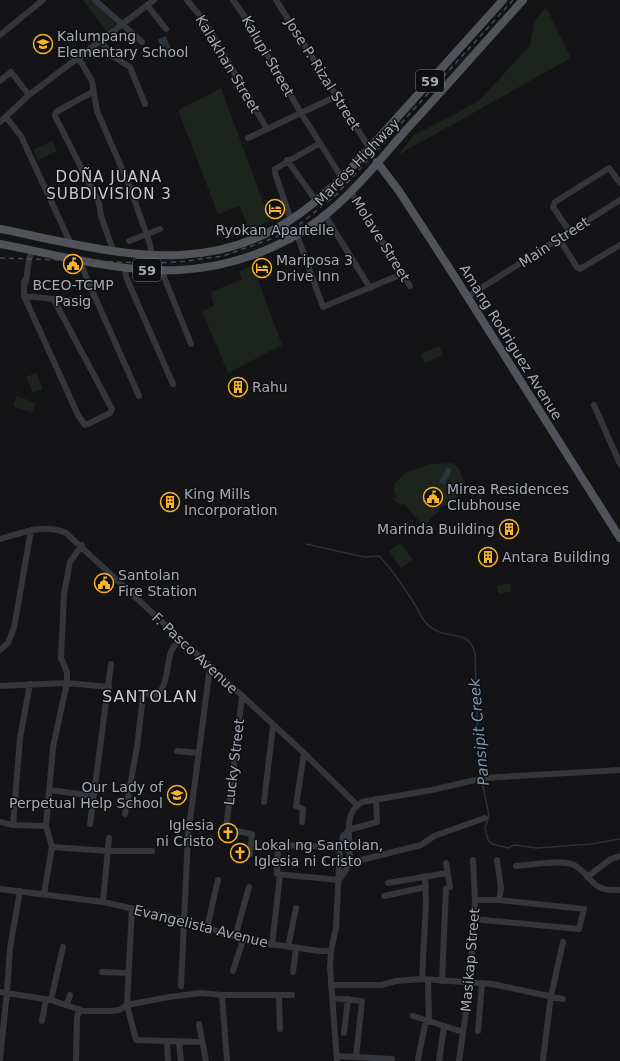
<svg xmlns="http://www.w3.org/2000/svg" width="620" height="1061" font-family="'DejaVu Sans',sans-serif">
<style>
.green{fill:#1c241d}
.water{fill:#2a333a}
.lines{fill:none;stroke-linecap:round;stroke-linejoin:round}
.stream{stroke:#2a333a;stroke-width:1.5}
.minor{stroke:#35363b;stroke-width:6}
.major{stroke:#51535a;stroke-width:8}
.rail{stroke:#484a50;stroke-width:1.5;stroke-dasharray:5 4;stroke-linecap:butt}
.labels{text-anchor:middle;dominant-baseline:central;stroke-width:3;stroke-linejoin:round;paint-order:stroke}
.shield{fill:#0f0f11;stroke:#787c85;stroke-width:1}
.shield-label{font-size:13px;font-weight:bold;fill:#a5abb7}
.poi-label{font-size:14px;fill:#a5abb7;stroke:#0f0f11;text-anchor:start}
.street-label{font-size:14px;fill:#a5abb7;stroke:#0f0f11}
.neighbourhood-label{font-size:15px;letter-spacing:1px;fill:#c6cad3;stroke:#0f0f11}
.water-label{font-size:15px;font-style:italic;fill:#7a99b3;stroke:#0f0f11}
.quarter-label{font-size:16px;letter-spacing:1px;fill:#c6cad3;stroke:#0f0f11}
</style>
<rect width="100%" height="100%" fill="#141416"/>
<path class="green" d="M83 0H92L116 24 106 31Z
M546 7 571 58 398 155 413 136 479 101 530 45 534 22Z
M221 88 270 221 249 230 240 206 218 214 178 110Z
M52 141 57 151 38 160 33 150Z
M253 266 282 345 228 373 202 311 214 306 211 292 242 279 239 271Z
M439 346 443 355 425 363 420 354Z
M36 373 43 389 33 393 26 377Z
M17 396 36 403 32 413 13 406Z
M452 463 458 467 467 489 452 502 440 508 439 512 430 518 425 528 404 504 401 505 393 499 397 497 394 491 395 483 405 473 430 464Z
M401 543 413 560 401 568 389 551Z
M510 583 512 591 499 594 497 586Z"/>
<path class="water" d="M166 36 171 49 167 51 165 46 161 48 158 39Z
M447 467 452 470 444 485 439 482Z"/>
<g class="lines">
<path class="stream" d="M306 544 364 557 379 556C393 570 403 586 414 603 418 609 421 618 427 624 446 643 469 626 475 654L479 766 481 777
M482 781 489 816 485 828 488 840 492 844 508 848 514 845 537 848 591 844 620 839"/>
<path class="minor" d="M95 0 142 42
M187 0 205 22 267 129
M233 0 249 23 301 113 342 178
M276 0 370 149
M147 5 166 29
M0 35 43 0
M100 40 112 56 130 67 145 104
M78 57 92 81 97 111 129 185 150 244 152 255
M0 81 11 72 29 95
M94 91 56 112 55 116 99 203 101 216 113 250
M6 117 21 136 70 242
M0 122 29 95 154 0
M248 138 337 96
M287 160 317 202
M351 192 410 286
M325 215 370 288
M291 220 275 173V169L320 143
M570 232 553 207 555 202 609 168 620 183
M297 235 323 307 402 274
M559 239 577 267 580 269 620 245
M129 241 160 229
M80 260 86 277 139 396
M125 268 126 277 173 384
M164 271V277L191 344
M26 279 24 282V296L78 415 85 425 88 424 110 413 112 409 54 300
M26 282 29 259 33 250
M24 296 73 301
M467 297 620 200
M594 405 620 464
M0 539C22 533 43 523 66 533L304 753 357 805
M0 650 8 643 14 628 31 530
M0 686 67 683 109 687
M242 697 226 829 252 834 250 854
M177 751 199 753
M50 790 93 796
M264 802 273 726
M127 803 149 805
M125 814 137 747 143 696 145 693 156 695C167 690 167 663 171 652 173 647 176 643 180 639
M0 822 13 825 46 826
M302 822 303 809 296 806 304 753
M90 824 111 664
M13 825 20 738 30 684
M348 830 377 822 376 799
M52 847 108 851H152
M497 860 501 888 499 900
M349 863 421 845 434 836 485 818
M446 863 450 887
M516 866C530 865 562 859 574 865 596 878 588 891 620 890
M587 877 611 859 620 856
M339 880C343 875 347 869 349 863 353 843 340 815 362 802L432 790 484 778 620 770
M339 880 277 874 278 845 340 847
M388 883 447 873
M0 889 103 902 184 920 248 941 320 951H331
M44 894 52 847 46 826 53 747 67 683V672L61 658 64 594 70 562 82 545
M384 896 426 887
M103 902 109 838
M132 908 127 1005 136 1040 201 1042
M473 919 579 929 584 909 499 900H475
M207 928 218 880
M235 937 249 887
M272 945 280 875
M288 947 296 908
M233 971 243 940
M102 972 128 973
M293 972 296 948
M422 979 426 903 425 876
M428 980 429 1022
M442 981 446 889
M331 985H381L396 981 422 979 492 984 563 999
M181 986 188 835 210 667
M0 992 51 1000 83 1011H110L119 1010 127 1005 169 997 201 993 222 995H292
M222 995 227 1061
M279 995 280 1029
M332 998 362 1001 356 1057
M51 1000 63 947
M67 1004 70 995
M413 1016 463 1032
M42 1021 46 999
M199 1024 206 1061
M478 1031 482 983
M344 1033 348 999
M167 1042 168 1061
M179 1042 181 1061
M337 1056 392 1059
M0 1059 7 992 10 948 20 891
M418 1059 426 1020
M543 1059 551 996 563 942
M76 1061 77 1018 79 1009
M337 1061 330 967 331 951 336 928 340 847 343 836 348 831
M439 1061 444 1027
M459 1061 470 983 475 900 473 860"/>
<path class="major" d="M377 162 399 191 453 274 620 538
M284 224 290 239
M0 229C57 240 122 258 180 255 281 250 333 190 395 120 431 80 467 40 503 0
M0 244C59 255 119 273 179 270 237 267 294 244 337 205 363 182 384 155 406 130 446 87 484 43 523 0"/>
<path class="rail" d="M0 258 147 263 179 262 223 256 274 238 300 224 336 195 513 0"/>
</g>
<defs>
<symbol id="school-ring" viewBox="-11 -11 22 22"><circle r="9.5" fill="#0f0f11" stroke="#f9b329" stroke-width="1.5"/><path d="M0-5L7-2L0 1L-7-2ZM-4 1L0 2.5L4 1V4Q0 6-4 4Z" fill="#f9b329"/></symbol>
<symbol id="hotel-ring" viewBox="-11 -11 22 22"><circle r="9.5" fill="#0f0f11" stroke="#f9b329" stroke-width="1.5"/><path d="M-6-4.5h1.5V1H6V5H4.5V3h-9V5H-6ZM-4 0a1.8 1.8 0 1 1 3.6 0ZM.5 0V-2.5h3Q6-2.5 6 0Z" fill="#f9b329"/></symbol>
<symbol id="civic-ring" viewBox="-11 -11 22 22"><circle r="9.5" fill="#0f0f11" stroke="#f9b329" stroke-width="1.5"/><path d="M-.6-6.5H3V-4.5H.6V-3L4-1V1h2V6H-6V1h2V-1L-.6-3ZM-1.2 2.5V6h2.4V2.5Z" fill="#f9b329"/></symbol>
<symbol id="building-ring" viewBox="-11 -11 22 22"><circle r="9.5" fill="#0f0f11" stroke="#f9b329" stroke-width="1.5"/><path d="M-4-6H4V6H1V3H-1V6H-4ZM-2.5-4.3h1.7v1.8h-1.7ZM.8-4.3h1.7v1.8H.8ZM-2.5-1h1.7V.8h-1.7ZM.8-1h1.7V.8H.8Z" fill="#f9b329"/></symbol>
<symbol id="church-ring" viewBox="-11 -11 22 22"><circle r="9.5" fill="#0f0f11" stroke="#f9b329" stroke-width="1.5"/><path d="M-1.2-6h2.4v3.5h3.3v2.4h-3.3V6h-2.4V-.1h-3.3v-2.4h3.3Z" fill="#f9b329"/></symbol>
</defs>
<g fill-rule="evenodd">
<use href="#school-ring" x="32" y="33" width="22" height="22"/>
<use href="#hotel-ring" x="264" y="198" width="22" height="22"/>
<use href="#civic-ring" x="62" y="253" width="22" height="22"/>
<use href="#hotel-ring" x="251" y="257" width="22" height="22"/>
<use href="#building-ring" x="227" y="376" width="22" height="22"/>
<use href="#civic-ring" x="422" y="486" width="22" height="22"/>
<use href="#building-ring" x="159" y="491" width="22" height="22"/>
<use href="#building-ring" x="498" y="518" width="22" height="22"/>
<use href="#building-ring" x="477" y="546" width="22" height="22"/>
<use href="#civic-ring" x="93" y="572" width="22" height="22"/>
<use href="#school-ring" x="166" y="784" width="22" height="22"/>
<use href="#church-ring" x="217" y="822" width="22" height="22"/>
<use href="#church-ring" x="229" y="842" width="22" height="22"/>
</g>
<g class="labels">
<g class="shield">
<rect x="416" y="70" width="28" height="22" rx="3"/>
<rect x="133" y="259" width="28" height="22" rx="3"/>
</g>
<g class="shield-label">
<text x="430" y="81">59</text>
<text x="147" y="270">59</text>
</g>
<g class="poi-label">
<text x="57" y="36">Kalumpang<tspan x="57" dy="16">Elementary School</tspan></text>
<text x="275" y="230" text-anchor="middle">Ryokan Apartelle</text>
<text x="276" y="260">Mariposa 3<tspan x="276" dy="16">Drive Inn</tspan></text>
<text x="73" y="285" text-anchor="middle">BCEO-TCMP<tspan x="73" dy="16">Pasig</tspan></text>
<text x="252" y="387">Rahu</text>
<text x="447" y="489">Mirea Residences<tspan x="447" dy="16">Clubhouse</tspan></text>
<text x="184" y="494">King Mills<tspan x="184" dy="16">Incorporation</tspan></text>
<text x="495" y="529" text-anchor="end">Marinda Building</text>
<text x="502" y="557">Antara Building</text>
<text x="118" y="575">Santolan<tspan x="118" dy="16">Fire Station</tspan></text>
<text x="163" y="787" text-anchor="end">Our Lady of<tspan x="163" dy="16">Perpetual Help School</tspan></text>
<text x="214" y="825" text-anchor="end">Iglesia<tspan x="214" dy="16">ni Cristo</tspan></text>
<text x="254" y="845">Lokal ng Santolan,<tspan x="254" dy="16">Iglesia ni Cristo</tspan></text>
</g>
<g class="street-label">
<text transform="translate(268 56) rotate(60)">Kalupi Street</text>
<text transform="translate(228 64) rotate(59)">Kalakhan Street</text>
<text transform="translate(323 74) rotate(58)">Jose P. Rizal Street</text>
<text transform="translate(357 162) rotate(-46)">Marcos Highway</text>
<text transform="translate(381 239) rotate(58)">Molave Street</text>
<text transform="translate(554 242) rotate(-33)">Main Street</text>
<text transform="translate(511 342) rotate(58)">Amang Rodriguez Avenue</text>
<text transform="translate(195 653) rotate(43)">F. Pasco Avenue</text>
<text transform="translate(234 762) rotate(-83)">Lucky Street</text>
<text transform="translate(201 926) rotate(14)">Evangelista Avenue</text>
<text transform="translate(470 960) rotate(-85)">Masikap Street</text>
</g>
<g class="neighbourhood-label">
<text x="109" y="177">DOÑA JUANA<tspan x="109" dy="17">SUBDIVISION 3</tspan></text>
</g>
<g class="water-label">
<text transform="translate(479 732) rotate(-95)">Pansipit Creek</text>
</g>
<g class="quarter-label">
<text x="150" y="696">SANTOLAN</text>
</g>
</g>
</svg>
